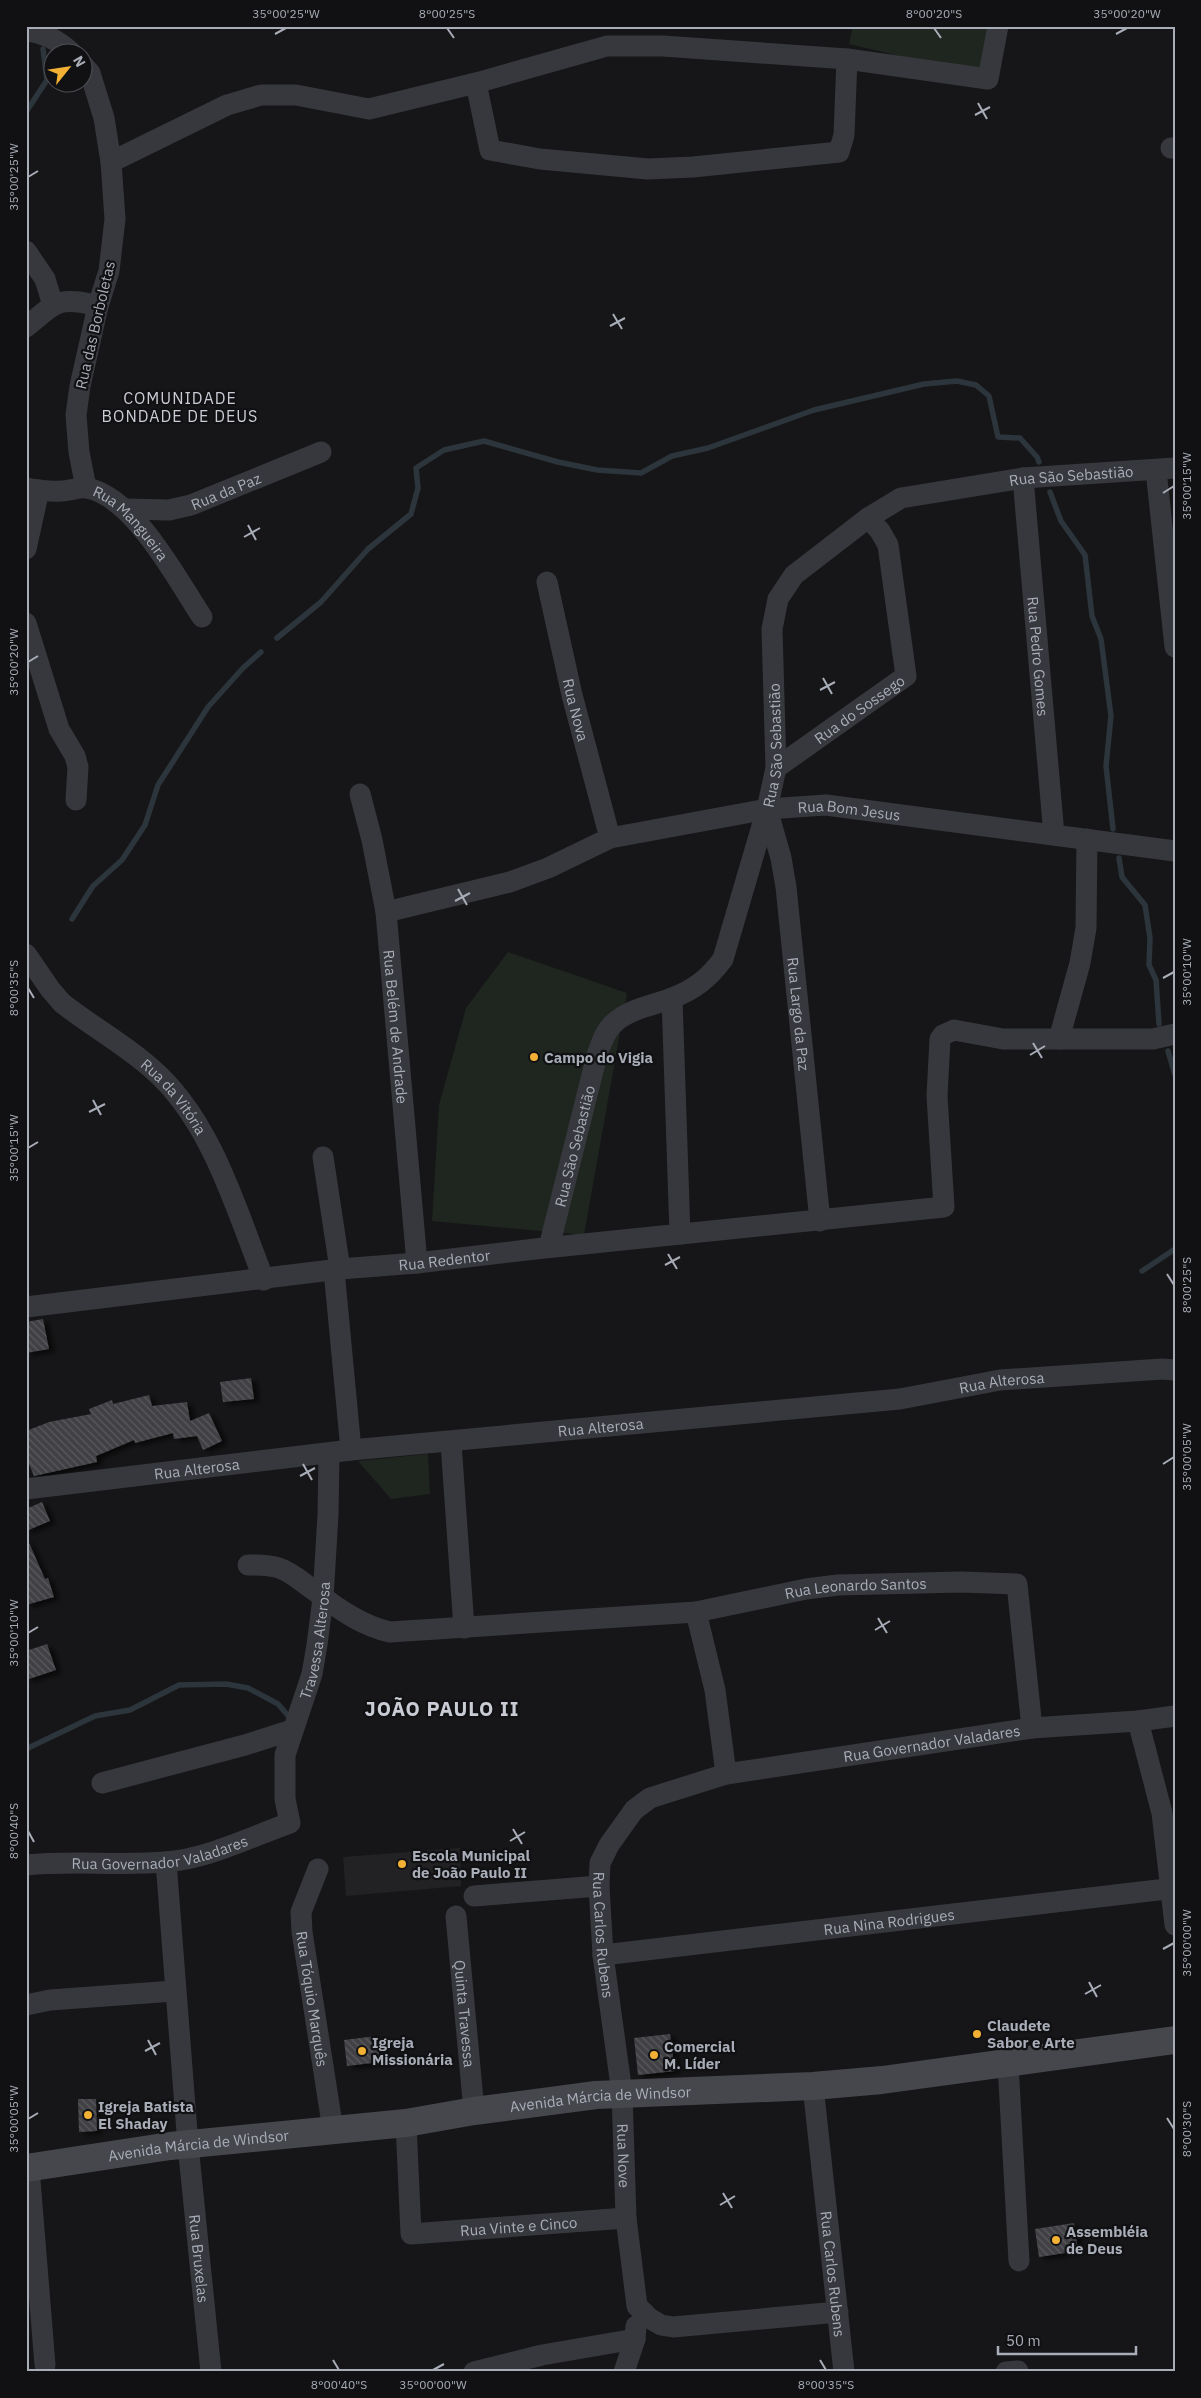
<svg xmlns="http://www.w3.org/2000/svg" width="1201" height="2398" font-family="'IBM Plex Sans',sans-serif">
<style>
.built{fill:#222225}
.pitch{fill:#1e261f}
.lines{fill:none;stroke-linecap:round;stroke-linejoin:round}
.stream{stroke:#2c353c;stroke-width:5.5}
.building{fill:url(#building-back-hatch);filter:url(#shadow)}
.street{stroke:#37383d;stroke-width:21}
.secondary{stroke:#45474d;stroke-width:28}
.ticks{fill:none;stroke:#a8adb8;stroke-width:2}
.poi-dot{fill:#f2b134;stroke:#111113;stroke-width:2}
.labels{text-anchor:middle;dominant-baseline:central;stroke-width:4.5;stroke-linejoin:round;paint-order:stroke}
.street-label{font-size:15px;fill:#a8adb8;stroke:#111113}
.poi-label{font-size:15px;font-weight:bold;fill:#a8adb8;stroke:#111113;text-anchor:start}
.neighbourhood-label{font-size:16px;letter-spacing:1px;fill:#c9ccd4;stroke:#111113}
.district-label{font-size:20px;font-weight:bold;letter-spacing:1px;fill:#c9ccd4;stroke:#111113}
.neatline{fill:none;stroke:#a8adb8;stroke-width:2}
.ticks-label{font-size:12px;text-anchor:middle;fill:#a8adb8}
</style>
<defs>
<pattern id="building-back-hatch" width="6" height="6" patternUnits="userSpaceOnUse" patternTransform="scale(1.25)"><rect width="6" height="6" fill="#404145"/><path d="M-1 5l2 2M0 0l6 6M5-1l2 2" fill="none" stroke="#595a5e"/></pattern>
<filter id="shadow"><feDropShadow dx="5.5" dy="3" stdDeviation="2.5" flood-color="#0009"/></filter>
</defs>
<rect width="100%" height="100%" fill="#161618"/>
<path class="built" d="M460 1848 461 1886 346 1896 343 1857Z"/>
<path class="pitch" d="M853 26H993L984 76 849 44Z
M508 952 627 993 584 1235 432 1221 439 1105 466 1008Z
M428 1454 430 1494 391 1499 358 1461Z"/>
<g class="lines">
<path class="stream" d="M26 112 47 80 43 49
M1050 492 1061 521 1085 555 1092 616 1101 639 1111 716 1106 766 1113 829
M277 638 321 602 368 549 411 514 418 488 416 468 444 450 484 441 558 462 597 470 641 473 672 456 708 448 814 410 924 384 957 381 976 385 989 396 998 437 1020 438 1037 457 1039 462
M1119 858 1122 877 1145 905 1150 938 1149 965 1156 980 1159 1024
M72 919 93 886 122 860 145 825 158 785 208 707 243 668 261 652
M1168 1051 1175 1075
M1142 1271 1175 1249
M26 1749 95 1716 130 1710 179 1685 226 1684 248 1688 278 1704 291 1719"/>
</g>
<path class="building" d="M43 1319 49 1349 26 1353V1322Z
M251 1378 254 1399 223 1402 220 1382Z
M149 1395 152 1406 187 1402 190 1421 209 1413 222 1441 203 1450 197 1436 174 1439 173 1433 135 1443 134 1440 96 1456 97 1462 34 1476 26 1457V1431L49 1422 91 1414 89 1409 112 1400 113 1404Z
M42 1502 50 1521 26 1531V1509Z
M26 1536 45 1579 48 1578 54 1597 26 1605Z
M47 1644 56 1670 26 1680V1651Z
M670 2034 675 2071 638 2075 634 2038Z
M377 2036 380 2062 347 2066 344 2040Z
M78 2099H96L97 2131 79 2132Z
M1074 2223 1078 2251 1039 2257 1035 2229Z"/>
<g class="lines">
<g class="street">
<path d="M26 31C45 33 57 40 71 52"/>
<path d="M82 64 90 73 104 118 111 162 115 219 109 271 98 306 80 386 76 415 79 452 86 488"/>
<path d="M476 83 490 150 540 159 648 169 693 167 839 152 844 135 847 59"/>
<path d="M1171 148H1175"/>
<path d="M111 162 227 105 261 95H296L369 109 476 83 607 46H663L847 59 988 79 998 26"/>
<path d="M26 251 45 279 53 305"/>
<path d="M26 327C57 302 57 296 98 306"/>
<path d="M1156 470 1175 647"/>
<path id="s1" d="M1023 478 1054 835"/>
<path id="s2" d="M26 488C37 490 49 492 61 491 69 491 79 487 87 488 134 497 177 579 202 617"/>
<path id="s3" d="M125 509 169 510 191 505 321 452"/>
<path d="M26 549 39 490"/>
<path id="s4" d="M547 582 572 695 610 838"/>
<path d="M26 623 59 729 75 756 78 767 76 800"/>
<path id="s5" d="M776 768 906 676 888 545 880 531 868 518"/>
<path id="s6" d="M360 794 372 840 386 912 417 1263"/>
<path id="s7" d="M767 809 781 858 786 887 820 1221"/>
<path id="s8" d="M386 912 510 882 548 868 610 838 767 809 826 805 1175 851"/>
<path id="s9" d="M26 954 50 989 62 1003C91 1026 124 1044 151 1068 211 1119 236 1209 264 1280"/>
<path d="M672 998 680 1234"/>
<path d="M1059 1039 1080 963 1086 928 1087 839"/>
<path d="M323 1157 340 1269"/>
<path id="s10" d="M549 1247 597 1055C601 1045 604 1033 612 1025 627 1009 652 1006 672 998 694 990 709 978 723 959L767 809 776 768 772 629 778 599 794 575 868 518 901 498 1023 478 1175 468"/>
<path d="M334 1270 351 1450"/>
<path id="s11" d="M26 1307 340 1269 417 1263 535 1249 944 1207 937 1096 940 1039 943 1035 954 1030 1003 1039H1153L1175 1034"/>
<path d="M451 1443 464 1628"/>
<path id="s12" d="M26 1489 351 1450 900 1399 1000 1380 1162 1369 1175 1370"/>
<path id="s13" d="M248 1565C258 1565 269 1565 279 1568 292 1572 303 1583 315 1591 337 1608 362 1626 390 1632L696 1612 806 1589 838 1585 961 1582 1017 1584 1032 1728"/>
<path id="s14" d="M696 1612 715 1690 726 1774 650 1798 634 1810 609 1845 600 1863 599 1886 603 1955 622 2093 626 2218 637 2306 649 2318 661 2325 673 2327 838 2312"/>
<path d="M1138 1721 1162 1813 1175 1925"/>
<path id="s15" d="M726 1774 1032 1728 1138 1721 1175 1716"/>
<path d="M102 1783 245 1745 292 1730"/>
<path id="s16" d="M166 1862 188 2145 211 2372"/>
<path id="s17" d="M26 1865C72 1860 119 1866 165 1862 207 1859 250 1837 290 1823L285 1799V1755L312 1674 317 1645 323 1598 328 1515 329 1454"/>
<path id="s18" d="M318 1869 301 1912 302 1932 333 2130"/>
<path d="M474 1896 599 1886"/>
<path id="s19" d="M456 1916 474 2111"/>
<path id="s20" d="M603 1955 1175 1888"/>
<path d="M26 2005 50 2000 174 1991"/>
<path d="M1008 2064 1019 2261"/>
<path id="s21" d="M813 2086 844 2372"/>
<path id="s22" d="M406 2123 411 2234 626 2218"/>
<path d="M29 2168 45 2365"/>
<path d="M474 2372 542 2355 635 2339"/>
<path d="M624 2372 635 2339 636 2326"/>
<path d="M1006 2372 1018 2371"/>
</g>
<path class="secondary" id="s23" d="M26 2168 170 2146 406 2123 474 2111 596 2095 813 2086 882 2080 1175 2040"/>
</g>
<path class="ticks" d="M447 28 454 38M934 28 941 38M275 34 286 28M1116 34 1127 28M978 103 987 119M975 115 990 107M28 177 38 171M613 314 622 329M610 326 625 318M1163 493 1174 486M248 525 256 540M244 537 260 528M28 662 38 656M823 678 832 694M820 690 835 682M458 889 467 905M455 901 470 893M1163 978 1174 972M28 988 34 998M1033 1043 1042 1058M1030 1055 1045 1046M93 1100 101 1115M89 1112 105 1104M28 1148 38 1142M668 1254 677 1269M665 1265 680 1257M1167 1274 1174 1285M303 1464 312 1480M1163 1464 1174 1457M300 1476 315 1468M878 1618 887 1633M875 1630 890 1621M28 1633 38 1627M513 1829 522 1844M28 1831 34 1842M510 1841 525 1832M1163 1949 1174 1943M1089 1982 1097 1997M1085 1994 1101 1985M148 2040 156 2055M145 2051 160 2043M1167 2118 1174 2129M28 2119 38 2113M723 2193 732 2208M720 2205 735 2196M333 2360 339 2370M820 2360 826 2370M433 2370 444 2364"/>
<g class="poi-dot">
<circle cx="534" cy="1057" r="5"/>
<circle cx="402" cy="1864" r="5"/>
<circle cx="977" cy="2034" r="5"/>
<circle cx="362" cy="2051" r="5"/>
<circle cx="654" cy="2055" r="5"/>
<circle cx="88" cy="2115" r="5"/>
<circle cx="1056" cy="2240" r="5"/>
</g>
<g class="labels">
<g class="street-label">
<text transform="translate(95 325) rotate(-77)">Rua das Borboletas</text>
<text stroke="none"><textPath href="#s10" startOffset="1064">Rua São Sebastião</textPath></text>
<text stroke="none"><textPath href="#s3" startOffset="104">Rua da Paz</textPath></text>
<text stroke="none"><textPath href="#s2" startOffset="119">Rua Mangueira</textPath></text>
<text stroke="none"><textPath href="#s1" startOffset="179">Rua Pedro Gomes</textPath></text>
<text stroke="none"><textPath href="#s5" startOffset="102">Rua do Sossego</textPath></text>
<text stroke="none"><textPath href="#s4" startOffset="131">Rua Nova</textPath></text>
<text stroke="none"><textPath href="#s10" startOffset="584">Rua São Sebastião</textPath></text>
<text stroke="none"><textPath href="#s8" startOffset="479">Rua Bom Jesus</textPath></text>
<text stroke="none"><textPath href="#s7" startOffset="208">Rua Largo da Paz</textPath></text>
<text stroke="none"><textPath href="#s6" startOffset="236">Rua Belém de Andrade</textPath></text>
<text stroke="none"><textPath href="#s9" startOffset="208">Rua da Vitória</textPath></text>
<text stroke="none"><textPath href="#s10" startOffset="104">Rua São Sebastião</textPath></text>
<text stroke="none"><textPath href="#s11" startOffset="421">Rua Redentor</textPath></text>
<text stroke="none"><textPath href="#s12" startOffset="982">Rua Alterosa</textPath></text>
<text stroke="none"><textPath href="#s12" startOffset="578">Rua Alterosa</textPath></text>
<text stroke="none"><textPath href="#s12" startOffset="172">Rua Alterosa</textPath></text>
<text stroke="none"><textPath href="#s13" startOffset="629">Rua Leonardo Santos</textPath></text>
<text stroke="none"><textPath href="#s17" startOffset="458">Travessa Alterosa</textPath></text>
<text stroke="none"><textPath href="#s15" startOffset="208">Rua Governador Valadares</textPath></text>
<text stroke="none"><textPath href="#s17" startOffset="135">Rua Governador Valadares</textPath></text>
<text stroke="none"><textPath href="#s20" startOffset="288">Rua Nina Rodrigues</textPath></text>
<text stroke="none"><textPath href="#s14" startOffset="400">Rua Carlos Rubens</textPath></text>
<text stroke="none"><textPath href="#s18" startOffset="134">Rua Tóquio Marquês</textPath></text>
<text stroke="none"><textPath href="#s19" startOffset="98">Quinta Travessa</textPath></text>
<text stroke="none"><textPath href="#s23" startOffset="579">Avenida Márcia de Windsor</textPath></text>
<text stroke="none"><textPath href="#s23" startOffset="174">Avenida Márcia de Windsor</textPath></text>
<text stroke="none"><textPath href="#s14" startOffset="622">Rua Nove</textPath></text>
<text stroke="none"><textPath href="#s22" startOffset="219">Rua Vinte e Cinco</textPath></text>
<text stroke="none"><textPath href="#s16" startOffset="398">Rua Bruxelas</textPath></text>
<text stroke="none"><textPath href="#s21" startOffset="189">Rua Carlos Rubens</textPath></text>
</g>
<g class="poi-label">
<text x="544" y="1057">Campo do Vigia</text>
<text x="412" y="1855">Escola Municipal<tspan x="412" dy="17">de João Paulo II</tspan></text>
<text x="987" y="2025">Claudete<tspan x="987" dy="17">Sabor e Arte</tspan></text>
<text x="372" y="2042">Igreja<tspan x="372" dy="17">Missionária</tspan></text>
<text x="664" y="2046">Comercial<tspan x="664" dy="17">M. Líder</tspan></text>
<text x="98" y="2106">Igreja Batista<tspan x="98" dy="17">El Shaday</tspan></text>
<text x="1066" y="2231">Assembléia<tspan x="1066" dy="17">de Deus</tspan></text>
</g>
<g class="neighbourhood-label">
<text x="180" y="398">COMUNIDADE<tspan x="180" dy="18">BONDADE DE DEUS</tspan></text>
</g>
<g class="district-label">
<text x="442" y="1708">JOÃO PAULO II</text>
</g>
</g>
<rect width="1201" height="2398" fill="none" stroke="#111113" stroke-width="55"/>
<g transform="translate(68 68) rotate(60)"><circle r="24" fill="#111113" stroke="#4d4f55"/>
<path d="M0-4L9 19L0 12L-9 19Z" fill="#f2b134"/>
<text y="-8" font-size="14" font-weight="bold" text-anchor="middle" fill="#a8adb8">N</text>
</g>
<path d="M998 2346v8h138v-8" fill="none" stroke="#a8adb8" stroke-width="2.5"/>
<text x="1006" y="2346" font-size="15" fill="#a8adb8" stroke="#111113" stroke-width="4" paint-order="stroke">50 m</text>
<rect x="28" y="28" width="1146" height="2342" class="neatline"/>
<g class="ticks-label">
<text x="286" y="18">35°00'25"W</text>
<text x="447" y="18">8°00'25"S</text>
<text x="934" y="18">8°00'20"S</text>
<text x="1127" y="18">35°00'20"W</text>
<text transform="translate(14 177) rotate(-90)" y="4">35°00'25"W</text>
<text transform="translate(1187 486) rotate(-90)" y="4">35°00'15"W</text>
<text transform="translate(14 662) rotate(-90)" y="4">35°00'20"W</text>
<text transform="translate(1187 972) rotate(-90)" y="4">35°00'10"W</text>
<text transform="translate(14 988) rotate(-90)" y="4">8°00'35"S</text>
<text transform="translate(14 1148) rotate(-90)" y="4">35°00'15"W</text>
<text transform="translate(1187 1285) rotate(-90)" y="4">8°00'25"S</text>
<text transform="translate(1187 1457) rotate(-90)" y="4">35°00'05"W</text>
<text transform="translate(14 1633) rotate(-90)" y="4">35°00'10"W</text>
<text transform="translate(14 1831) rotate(-90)" y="4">8°00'40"S</text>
<text transform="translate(1187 1943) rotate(-90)" y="4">35°00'00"W</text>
<text transform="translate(14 2119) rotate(-90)" y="4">35°00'05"W</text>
<text transform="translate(1187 2129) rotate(-90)" y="4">8°00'30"S</text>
<text x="339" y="2389">8°00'40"S</text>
<text x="433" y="2389">35°00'00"W</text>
<text x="826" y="2389">8°00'35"S</text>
</g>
</svg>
